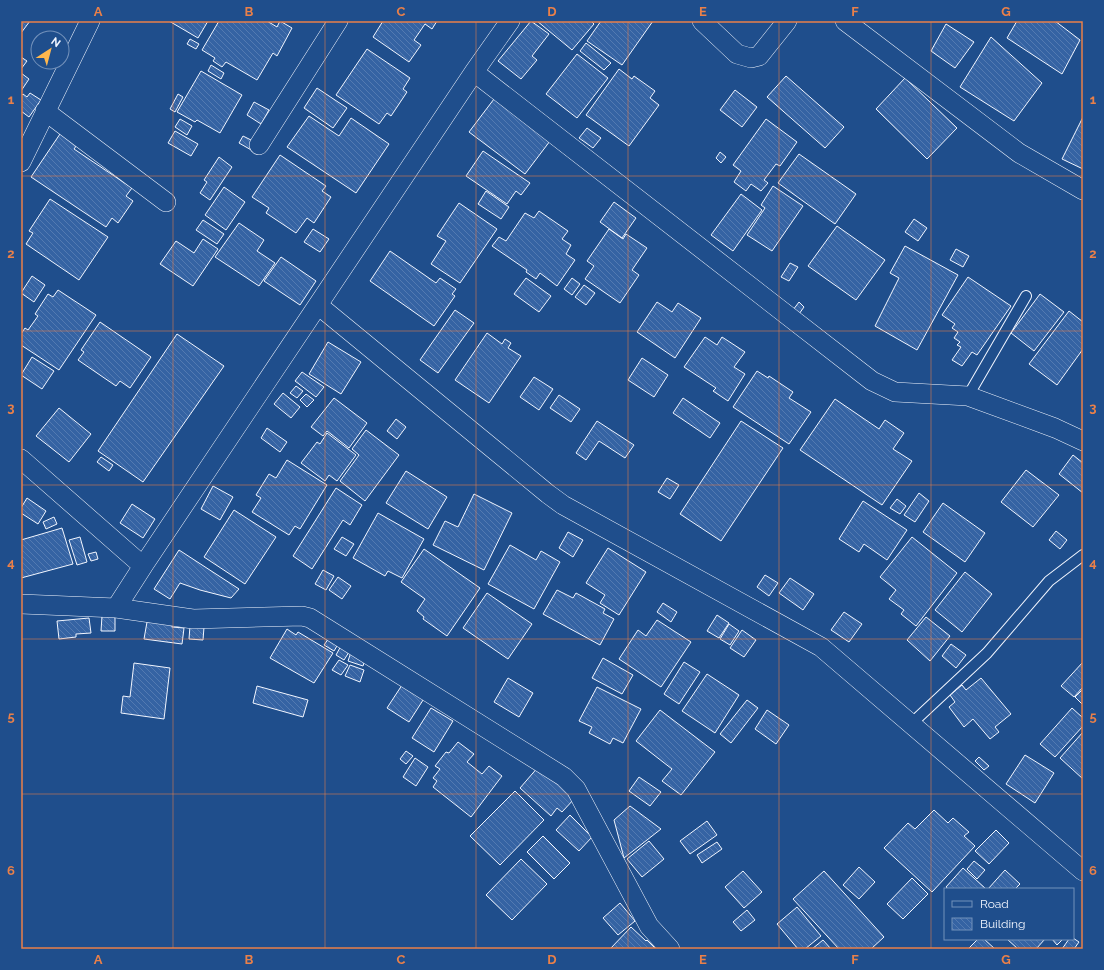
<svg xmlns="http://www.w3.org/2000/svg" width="1104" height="970" font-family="Raleway,sans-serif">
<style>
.building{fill:url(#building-back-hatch);stroke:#f2f6ff}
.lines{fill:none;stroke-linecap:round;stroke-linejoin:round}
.lane-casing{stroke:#f2f6ff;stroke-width:12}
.street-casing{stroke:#f2f6ff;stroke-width:20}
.lane{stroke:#1f4e8c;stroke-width:10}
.street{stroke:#1f4e8c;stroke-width:19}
.grid{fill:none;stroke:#ea8049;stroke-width:1;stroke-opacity:0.55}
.neatline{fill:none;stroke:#ea8049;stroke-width:1.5}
.grid-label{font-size:13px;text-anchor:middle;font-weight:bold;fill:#ea8049}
</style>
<defs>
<pattern id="building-back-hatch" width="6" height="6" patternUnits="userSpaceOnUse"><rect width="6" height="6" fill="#3563a3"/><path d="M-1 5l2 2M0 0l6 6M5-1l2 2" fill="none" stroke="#537ab1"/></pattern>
</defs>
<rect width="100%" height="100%" fill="#1f4e8c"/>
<path class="building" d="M21 21H30L21 33Z
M169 21H208L198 38Z
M219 21H267L277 27 280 21 292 28 277 56 273 53 257 80 226 62 222 67 213 61 215 58 202 50Z
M383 21H437L432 29 425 24 414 40 421 45 409 62 373 37Z
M531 21 549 34 532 56 537 60 521 79 498 61Z
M537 21H591L594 24 572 50Z
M601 21H653L622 65 587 41Z
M1017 21H1055L1080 40 1062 74 1007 38Z
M946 24 974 42 955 68 931 51Z
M991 37 1042 83 1014 121 960 87Z
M190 39 199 44 196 49 187 44Z
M586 43 611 63 604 70 580 51Z
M367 49 410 78 403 89 407 92 391 116 387 113 379 124 336 95Z
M577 54 608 78 577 118 546 94Z
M21 57 27 61 21 69Z
M211 65 224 73 221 79 208 71Z
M619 69 632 79 634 76 655 91 650 98 659 105 629 146 586 115Z
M201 71 242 95 220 133 197 120 195 122 177 112Z
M21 73 29 79 21 91Z
M786 76 844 127 825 148 767 97Z
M905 78 957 128 927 159 876 109Z
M317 88 347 108 333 128 304 108Z
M735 90 757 107 742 127 720 110Z
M30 93 41 100 29 117 21 111V96L23 94 27 97Z
M178 94 183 97 175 112 170 109Z
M494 99 550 141 525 174 469 132Z
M254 102 269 110 261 124 247 115Z
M309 116 339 136 351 118 389 144 356 193 287 147Z
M1083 117V169L1062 159Z
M180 119 192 126 187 135 175 127Z
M766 119 797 142 780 166 776 164 764 180 768 183 761 191 751 184 746 191 734 182 741 171 733 165Z
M587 128 601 138 593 148 579 138Z
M62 131 79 142 74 149 132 188 126 196 133 201 118 223 112 218 106 227 31 177Z
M175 131 198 144 191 156 168 143Z
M243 136 257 143 253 151 239 143Z
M483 151 530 183 521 195 516 191 507 204 466 176Z
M720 152 726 157 721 163 716 158Z
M799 154 856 194 835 224 778 183Z
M280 155 326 186 322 191 331 197 314 223 307 218 296 233 266 213 269 208 252 197Z
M219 157 232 167 210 200 200 193 207 182 204 180Z
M773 186 803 206 772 251 747 235 765 208 761 205Z
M224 187 245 202 226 230 205 215Z
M486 191 509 207 501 219 478 204Z
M741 194 762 210 733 251 711 235Z
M50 199 108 237 79 280 26 244 33 233 29 231Z
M614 202 636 218 622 238 600 222Z
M459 203 497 229 460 283 431 264 446 241 437 236Z
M539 211 568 231 562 239 571 245 566 254 575 260 557 286 540 273 536 279 526 272 527 270 492 246 499 237 506 241 525 213 534 218Z
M914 219 927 228 918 241 905 232Z
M203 220 224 234 217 244 196 230Z
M239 223 264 240 257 251 275 263 259 286 215 257Z
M837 226 885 260 856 300 808 266Z
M313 229 329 239 320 252 304 242Z
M609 229 623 239 626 234 647 248 632 270 639 275 620 303 585 279 594 266 587 261Z
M203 239 218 249 193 286 160 264 176 241 194 253Z
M905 246 958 275 917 350 875 326 899 278 890 273Z
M956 249 969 256 963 267 950 260Z
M390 251 436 283 440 278 456 289 452 294 455 296 434 326 370 281Z
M281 257 316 281 300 305 264 281Z
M790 263 798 267 789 281 781 277Z
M32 276 45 285 34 302 21 293Z
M968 277 1011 306 977 355 972 352 962 366 952 360 961 347 957 345 960 342 954 338 958 332 952 328 955 324 942 315Z
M526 278 551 296 539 312 514 294Z
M572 278 580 284 572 295 564 289Z
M584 285 595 293 586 305 575 297Z
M58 290 96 315 59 370 21 345V334L25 328 28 330 38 316 35 314 48 294 53 297Z
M1040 294 1064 312 1034 351 1011 333Z
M657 302 672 312 678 303 701 318 675 358 637 332Z
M799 302 804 307 799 314 793 310Z
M455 310 474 323 438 373 420 360Z
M1069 311 1083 322V349L1057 385 1029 364Z
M100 322 151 357 130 388 120 381 116 386 78 360 84 352 81 350Z
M487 333 502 344 505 339 511 343 508 348 521 356 489 403 455 380Z
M177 334 224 366 143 482 98 451Z
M705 337 717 345 722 337 745 352 734 367 745 374 728 401 713 391 716 388 684 367Z
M328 342 361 362 341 394 309 374Z
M32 357 54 371 42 389 21 375Z
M642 358 668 375 654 397 628 380Z
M757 371 768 378 769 376 793 392 789 398 811 412 789 444 733 407Z
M302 372 324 387 316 397 295 381Z
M534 377 553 389 539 410 520 397Z
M296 386 303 391 297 398 290 393Z
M283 393 300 407 291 418 274 404Z
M306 394 314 400 307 407 300 400Z
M559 395 580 409 571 422 550 408Z
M334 398 367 423 349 448 327 431 323 436 311 427Z
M683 398 720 423 710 438 673 413Z
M835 399 879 429 885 420 904 433 893 449 912 461 882 505 800 450Z
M59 408 91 434 69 462 36 436Z
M396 419 406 427 397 439 387 431Z
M597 421 634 445 625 458 599 441 586 460 576 453Z
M741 421 783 448 721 541 680 514Z
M267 428 287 442 280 452 261 438Z
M366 430 399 455 365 501 340 481 359 455 352 449Z
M327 433 356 455 337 481 329 475 325 481 301 463 317 442 320 444Z
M1073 455 1083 463V493L1059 474Z
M101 457 113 465 109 471 97 462Z
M287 460 327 485 300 529 295 526 289 535 252 512 261 498 256 495 269 474 276 478Z
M1026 470 1059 495 1033 527 1001 502Z
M406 471 447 497 428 529 386 503Z
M667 478 679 485 670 499 658 492Z
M213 486 233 497 220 520 201 509Z
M336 488 362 505 350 525 343 520 312 569 293 556Z
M919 493 929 501 915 522 904 515Z
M474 494 512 513 484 570 433 545 445 521 458 527Z
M27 498 46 511 38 524 21 513V508Z
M897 499 906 506 900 514 890 508Z
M863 501 907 530 887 560 864 544 859 552 839 539Z
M943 503 985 533 965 562 923 532Z
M132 504 155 519 143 538 120 523Z
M234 510 276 537 245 584 204 557Z
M378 513 424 539 402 578 388 571 385 576 353 558Z
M54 517 57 524 46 529 43 522Z
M62 528 73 564 21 578V540Z
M1056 531 1067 540 1060 549 1049 540Z
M568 532 583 540 573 557 559 548Z
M80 537 87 562 77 565 69 540Z
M342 537 354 544 346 556 334 549Z
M912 537 957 573 916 626 901 614 904 610 889 599 896 590 880 577Z
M510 545 536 560 541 551 560 562 534 609 488 584Z
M608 548 646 572 619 615 600 603 605 595 586 583Z
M424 549 480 588 447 636 423 619 424 617 417 611 425 599 401 582Z
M179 550 239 589 231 598 200 590 180 583 170 599 154 589Z
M96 552 98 559 91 561 88 554Z
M323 570 334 576 326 590 315 584Z
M965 572 992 594 962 632 935 610Z
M765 575 778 583 769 596 757 587Z
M338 577 351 586 342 599 329 590Z
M790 578 814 594 803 610 779 593Z
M557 590 573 598 576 593 605 609 603 613 614 619 600 645 543 614Z
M487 593 532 624 508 659 463 628Z
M663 603 677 612 671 622 657 612Z
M844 612 862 624 849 642 831 630Z
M717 615 729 623 719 638 707 631Z
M102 616H115V631H101Z
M926 617 950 636 930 661 907 640Z
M89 618 91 633 76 634V637L59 639 57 621Z
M657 620 691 642 661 687 619 659 638 630 646 636Z
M147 622 172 623V627L184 628 182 644 144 639Z
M729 624 739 631 730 645 720 639Z
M190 626 204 627 203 640 189 639Z
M287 629 296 635 298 632 333 653 314 683 270 658Z
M742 630 756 640 744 657 730 648Z
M331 635 340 641 334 651 324 645Z
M342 644 351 649 344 660 336 655Z
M951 644 966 655 956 668 942 656Z
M351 652 366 657 363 666 348 661Z
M603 658 633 675 622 694 592 678Z
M339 660 348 665 341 675 332 670Z
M684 662 700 672 679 704 664 694Z
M1083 662V687L1074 697 1061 686Z
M134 663 170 668 164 719 121 713 123 696 130 697Z
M350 665 364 670 360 682 345 676Z
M707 674 739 695 715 733 682 711Z
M508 678 533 693 519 717 494 702Z
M981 678 1011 714 995 727 999 732 990 739 973 719 964 727 949 707 955 702 950 695 962 685 966 690Z
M404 682 425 697 409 722 387 708Z
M257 686 308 700 303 717 253 703Z
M597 687 641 709 623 743 613 738 610 744 589 733 592 727 579 721Z
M1083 689V705L1075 697Z
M747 700 758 708 731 743 720 734Z
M431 708 453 721 434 752 412 738Z
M1072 708 1083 718V726L1055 757 1040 744Z
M660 710 715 752 681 795 662 781 672 769 636 741Z
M767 710 789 725 776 744 755 729Z
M1083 732V779L1060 758Z
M458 742 474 754 467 762 482 774 489 766 502 776 471 817 433 787 437 781 433 778 440 769 435 766 446 752 449 753Z
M406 751 413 756 406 764 400 759Z
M1025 755 1054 773 1035 803 1006 784Z
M979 757 989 766 984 770 975 761Z
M415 758 428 767 416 786 403 777Z
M539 766 575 798 562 812 557 808 551 816 520 788Z
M639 777 661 792 650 806 629 791Z
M515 791 544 820 500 865 470 836Z
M630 806 661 829 624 858 614 820Z
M934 810 948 823 953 818 969 832 964 836 975 846 932 892 884 848 908 823 915 829Z
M570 815 592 837 579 851 556 830Z
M707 821 717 835 690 854 680 841Z
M996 830 1009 843 989 864 975 851Z
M543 836 570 863 554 879 527 852Z
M649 841 664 859 642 877 627 859Z
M717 842 722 849 702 863 697 855Z
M521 859 547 884 512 920 486 895Z
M974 861 985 870 977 879 967 869Z
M859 867 875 882 859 899 843 885Z
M963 868 986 889H948L946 887Z
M1005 870 1020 884 1015 889H988Z
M743 871 762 892 744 908 725 887Z
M824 871 884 937 871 949H839L793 899Z
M912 878 928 894 903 919 887 904Z
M620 903 635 921 618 935 603 918Z
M797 907 821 936 805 949H798L777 924Z
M747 910 755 920 741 931 733 922Z
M631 927 646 941 647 940 656 949H610Z
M1073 938 1079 942 1074 949H1062L1069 939Z
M978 939H984L995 949H968Z
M1007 939H1045L1036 949H1018Z
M1052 939H1063L1057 945Z
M823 940 831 949H812Z"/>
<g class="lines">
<defs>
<path id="lane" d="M968 396 1026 296
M911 724 987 653 1049 581 1083 555"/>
<path id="street" d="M702 21 737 54 751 58 759 56 787 21
M845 21 1019 153 1083 190
M474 72 872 381 895 392 968 396 1055 428 1083 441
M45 111 166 202
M259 145 338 21
M21 162 90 21
M318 305 548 494 563 505 821 647 1083 871
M21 459 143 566 116 608
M143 566 474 72 510 21
M21 604 116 608 193 619 302 616 310 618 564 777 576 789 649 926 670 949"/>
</defs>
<use href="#lane" class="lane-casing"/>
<use href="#street" class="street-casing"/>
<use href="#lane" class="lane"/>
<use href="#street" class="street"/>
</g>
<path class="grid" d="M173 21V949M325 21V949M476 21V949M628 21V949M779 21V949M931 21V949M21 176H1083M21 331H1083M21 485H1083M21 639H1083M21 794H1083"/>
<rect width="1104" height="970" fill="none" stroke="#1f4e8c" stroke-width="44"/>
<rect x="944" y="888" width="130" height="52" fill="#1f4e8c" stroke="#7391ba"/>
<rect x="952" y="901" width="20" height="6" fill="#1f4e8c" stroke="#7391ba"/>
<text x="980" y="908" font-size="12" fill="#f2f6ff">Road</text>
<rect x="952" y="918" width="20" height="12" fill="url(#building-back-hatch)" stroke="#7391ba"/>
<text x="980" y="928" font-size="12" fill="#f2f6ff">Building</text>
<g transform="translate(50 50) rotate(36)"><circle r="19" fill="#1f4e8c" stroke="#7391ba"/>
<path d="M0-3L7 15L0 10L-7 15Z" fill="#ffb74d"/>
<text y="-6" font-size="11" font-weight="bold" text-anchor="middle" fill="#f2f6ff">N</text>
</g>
<rect x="22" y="22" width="1060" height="926" class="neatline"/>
<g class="grid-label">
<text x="98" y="16">A</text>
<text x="249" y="16">B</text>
<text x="401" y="16">C</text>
<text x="552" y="16">D</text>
<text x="703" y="16">E</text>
<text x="855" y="16">F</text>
<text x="1006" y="16">G</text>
<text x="11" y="104">1</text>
<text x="1093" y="104">1</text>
<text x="11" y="258">2</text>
<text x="1093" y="258">2</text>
<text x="11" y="412">3</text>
<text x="1093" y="412">3</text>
<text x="11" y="567">4</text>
<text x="1093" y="567">4</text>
<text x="11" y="721">5</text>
<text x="1093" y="721">5</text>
<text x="11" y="875">6</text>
<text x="1093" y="875">6</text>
<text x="98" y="964">A</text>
<text x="249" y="964">B</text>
<text x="401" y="964">C</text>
<text x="552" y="964">D</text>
<text x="703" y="964">E</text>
<text x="855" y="964">F</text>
<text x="1006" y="964">G</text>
</g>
</svg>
